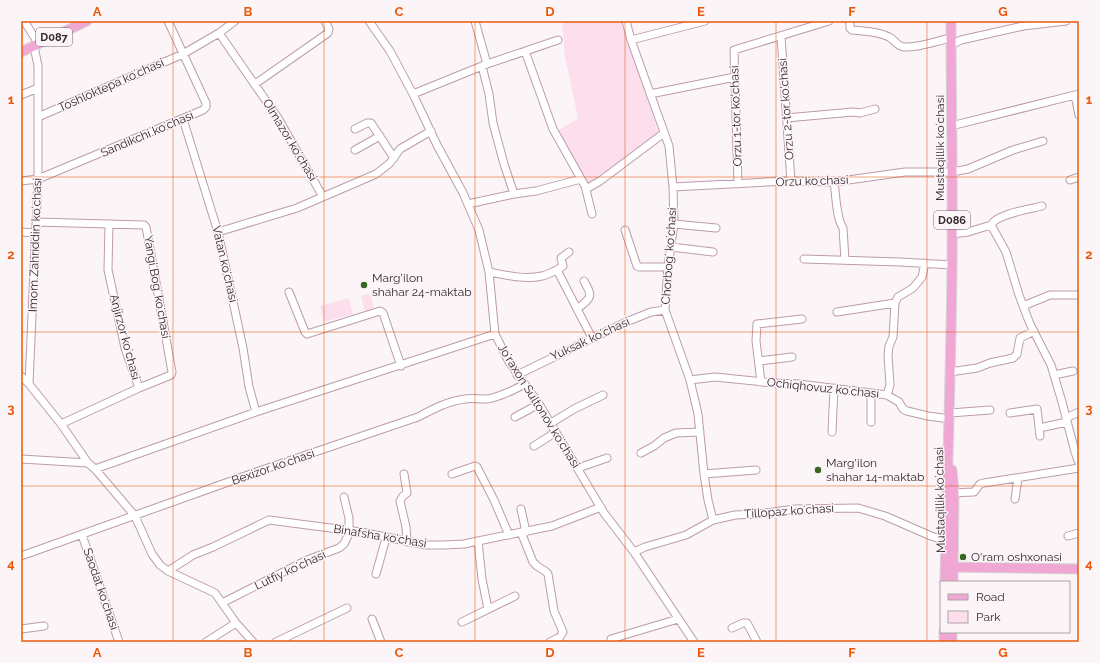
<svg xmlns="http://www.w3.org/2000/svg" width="1100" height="663" font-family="Raleway,sans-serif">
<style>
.green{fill:#fcdeed}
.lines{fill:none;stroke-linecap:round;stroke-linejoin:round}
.minor-casing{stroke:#bd9bad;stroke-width:9}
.major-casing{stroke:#d7d4d6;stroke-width:11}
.minor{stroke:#fff;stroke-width:7}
.major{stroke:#f0a7d3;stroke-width:9}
.grid{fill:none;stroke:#e8590c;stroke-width:1;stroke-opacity:0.55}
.poi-dot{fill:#3c6623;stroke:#fcf5f8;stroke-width:1.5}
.labels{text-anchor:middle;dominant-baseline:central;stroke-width:3;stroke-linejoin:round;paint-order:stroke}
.shield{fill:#fcf5f8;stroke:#71666c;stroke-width:1}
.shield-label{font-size:11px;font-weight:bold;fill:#362830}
.street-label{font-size:12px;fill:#362830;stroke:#fcf5f8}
.poi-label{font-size:12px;fill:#362830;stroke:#fcf5f8;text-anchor:start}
.neatline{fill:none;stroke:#e8590c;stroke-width:1.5}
.grid-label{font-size:13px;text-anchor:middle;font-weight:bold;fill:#e8590c}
</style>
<rect width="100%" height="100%" fill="#fcf5f8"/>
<path class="green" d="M562 21H623L659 135 587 187 558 130 578 119 565 56Z
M370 293 374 308 365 311 361 296Z
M349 298 353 314 324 322 320 306Z"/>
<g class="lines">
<defs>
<path id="minor" d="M24 21 39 44
M369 21 390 51 413 94 437 145 463 193 479 230 489 272 495 334 509 362 539 404 604 513 634 552 694 642
M475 21 487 64
M626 21 631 40 669 146 673 187 674 223 668 267 665 310 690 380 698 414 704 474 708 500 713 520
M849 21 850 23V28L852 30C863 31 878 31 889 37 895 40 897 46 904 47 919 48 936 41 951 38
M219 33 278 118 323 197
M781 36 791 182
M631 40 705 21
M951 45 961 40 1023 26 1066 21
M34 46 38 66V179L29 384 61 424 88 463 95 469 135 516 152 554 160 565 168 571 215 593 236 623 253 642
M525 51 553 129 585 186 592 214
M482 66 489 94 493 123 504 164 514 194
M255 84 328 33 329 29 325 21
M413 94 487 64 558 40
M650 94 735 77
M21 95 38 88
M1075 95 1079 115
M38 117 183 54 219 33 235 21
M786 118 853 112 860 113 875 109
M183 119 218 232 243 348 249 387 256 412
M951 126 1079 94
M355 129 367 123H371L394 158
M355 150 380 136
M1070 180 1079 177
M21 181 38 179 203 110 206 107V103L168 21
M834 182C836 194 836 218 843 228L845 260
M738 184 734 50 829 21
M673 187 786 181 834 182 905 172H952L968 169 1013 150 1043 141
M586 189 600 181 664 133
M468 204 514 194 536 191 581 179
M36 222 144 225 146 227 172 372 171 375 139 388
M674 224 716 228
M991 225 1006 252 1019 295 1030 324 1051 365 1062 402 1075 452 1079 463
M991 225C996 214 1030 209 1042 206
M625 230 637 266 639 267H668
M21 232 36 233
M218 232 297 208 376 174 390 163 400 149 431 131
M952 234 968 232 991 225
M671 247 713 252
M804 259 900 262 952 265
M557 270 563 266 561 258 569 252
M489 272C506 275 524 280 542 276 547 275 552 272 557 270L592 338
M289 292 305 332 307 334 380 311 383 313 401 366
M1023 306 1050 295H1079
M577 309C592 297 593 297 584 281
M837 312 895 303
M759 361 792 357
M950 372 977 368 990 363 1013 358 1017 354 1020 338 1034 331
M517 375 626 322 651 312 665 310
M1054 375 1073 371
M21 376 29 384
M690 380 715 377 773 383 799 384 887 395 899 402 903 409 907 411 928 416 950 419
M761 382 756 341 757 324 802 319
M887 395 890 385 888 355 889 346 893 337 895 303 898 297 913 288 922 277 925 263
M950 413 990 410
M1010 413 1037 409 1040 436
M515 417 539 404
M1066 418 1079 412
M871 422V393
M551 423 574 409 603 395
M61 424 139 388 125 348 108 270 109 224
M1039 428 1067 422
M832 432 834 388
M534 446 556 432
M641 453 654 446 664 438 676 433 700 432
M21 459 88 463
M578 468 607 458
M95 469 256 412 495 334
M404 474 407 493 403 496 400 501 406 527 407 542
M452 474 475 466 477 467 494 500 509 535
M704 474 756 470
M950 493 974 492 980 484 984 483 1079 468
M344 497 349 518V531
M1015 499 1018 478
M521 509 526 532
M521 532 533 562 537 566 545 571 548 574 554 611 563 632 560 637 550 642
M82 535 119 642
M1068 536 1079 533
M478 541 482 579 488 609
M634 552 645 547 686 535 713 520 735 515 759 514 795 509 858 508 885 516 931 536 946 541
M21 556 262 470 418 417C433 409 448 401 465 399 472 398 477 399 484 399 492 400 517 389 524 384
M168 571 193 555 213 547 269 520 361 532 426 545H444L464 544 478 541 552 526 601 507
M376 574 386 538
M222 603 307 560 339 548 344 544 350 531
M372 619 381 642
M462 622 515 596
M732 628 743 623H747L757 642
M21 629 44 626
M611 639 678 619
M206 642 236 623
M276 642 347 608"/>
<path id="major" d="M21 52 87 21
M952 470 954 493 953 582
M948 567 1079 569
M945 582C947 476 951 371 952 265 953 184 951 102 951 21
M944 642V632
M952 642V632"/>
</defs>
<use href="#minor" class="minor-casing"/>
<use href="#major" class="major-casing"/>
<use href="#minor" class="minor"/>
<use href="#major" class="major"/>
</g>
<path class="grid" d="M173 21V642M324 21V642M475 21V642M625 21V642M776 21V642M927 21V642M21 177H1079M21 332H1079M21 486H1079"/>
<g class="poi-dot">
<circle cx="364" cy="285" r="4"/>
<circle cx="818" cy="470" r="4"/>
<circle cx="963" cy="557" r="4"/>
</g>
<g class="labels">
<g class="shield">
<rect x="36" y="28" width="36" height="18" rx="3"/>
<rect x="934" y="211" width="36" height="18" rx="3"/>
</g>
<g class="shield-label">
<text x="54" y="37">D087</text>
<text x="952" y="220">D086</text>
</g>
<g class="street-label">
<text transform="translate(111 85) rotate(-24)">Toshloktepa koʻchasi</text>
<text transform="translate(786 109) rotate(-94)">Orzu 2-tor ko'chasi</text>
<text transform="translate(736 116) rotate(-92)">Orzu 1-tor ko'chasi</text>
<text transform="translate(147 134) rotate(-23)">Sandikchi koʻchasi</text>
<text transform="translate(290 140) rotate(59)">Olmazor koʻchasi</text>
<text transform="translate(940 148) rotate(-90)">Mustaqillik koʻchasi</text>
<text transform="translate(812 181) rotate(-2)">Orzu koʻchasi</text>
<text transform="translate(35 245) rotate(-88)">Imom Zahriddin koʻchasi</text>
<text transform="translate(669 256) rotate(-86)">Chorbogʻ koʻchasi</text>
<text transform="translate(225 264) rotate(77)">Vatan koʻchasi</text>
<text transform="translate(157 287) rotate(80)">Yangi Bogʻ koʻchasi</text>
<text transform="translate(125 337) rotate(75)">Anjirzor koʻchasi</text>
<text transform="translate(590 339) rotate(-25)">Yuksak koʻchasi</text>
<text transform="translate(823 388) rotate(6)">Ochiqhovuz koʻchasi</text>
<text transform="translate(539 406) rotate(58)">Joʻraxon Sultonov koʻchasi</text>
<text transform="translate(273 467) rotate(-19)">Bexizor koʻchasi</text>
<text transform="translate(940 500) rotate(-91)">Mustaqillik koʻchasi</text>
<text transform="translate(789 511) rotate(-4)">Tillopaz koʻchasi</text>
<text transform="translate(380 536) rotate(9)">Binafsha koʻchasi</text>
<text transform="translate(290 570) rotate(-25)">Lutfiy koʻchasi</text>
<text transform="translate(101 589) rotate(71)">Saodat koʻchasi</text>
</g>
<g class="poi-label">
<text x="372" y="278">Marg'ilon<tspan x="372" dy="14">shahar 24-maktab</tspan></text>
<text x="826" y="463">Marg'ilon<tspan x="826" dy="14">shahar 14-maktab</tspan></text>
<text x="971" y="557">O'ram oshxonasi</text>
</g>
</g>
<rect width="1100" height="663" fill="none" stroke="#fcf5f8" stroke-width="44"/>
<rect x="940" y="581" width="130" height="52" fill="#fcf5f8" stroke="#ada3a8"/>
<rect x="948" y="594" width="20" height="6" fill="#f0a7d3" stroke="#ada3a8"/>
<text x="976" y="601" font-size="12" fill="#362830">Road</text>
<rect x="948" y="611" width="20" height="12" fill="#fcdeed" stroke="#ada3a8"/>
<text x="976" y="621" font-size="12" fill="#362830">Park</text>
<rect x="22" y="22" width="1056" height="619" class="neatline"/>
<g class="grid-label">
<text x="97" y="16">A</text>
<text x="248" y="16">B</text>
<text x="399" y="16">C</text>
<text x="550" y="16">D</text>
<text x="701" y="16">E</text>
<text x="852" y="16">F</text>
<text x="1003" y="16">G</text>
<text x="11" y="104">1</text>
<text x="1089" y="104">1</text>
<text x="11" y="259">2</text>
<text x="1089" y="259">2</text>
<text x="11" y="413">3</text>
<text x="1089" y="413">3</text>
<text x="11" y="568">4</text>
<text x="1089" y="568">4</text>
<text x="97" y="657">A</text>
<text x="248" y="657">B</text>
<text x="399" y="657">C</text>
<text x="550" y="657">D</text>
<text x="701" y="657">E</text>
<text x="852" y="657">F</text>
<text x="1003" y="657">G</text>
</g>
</svg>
